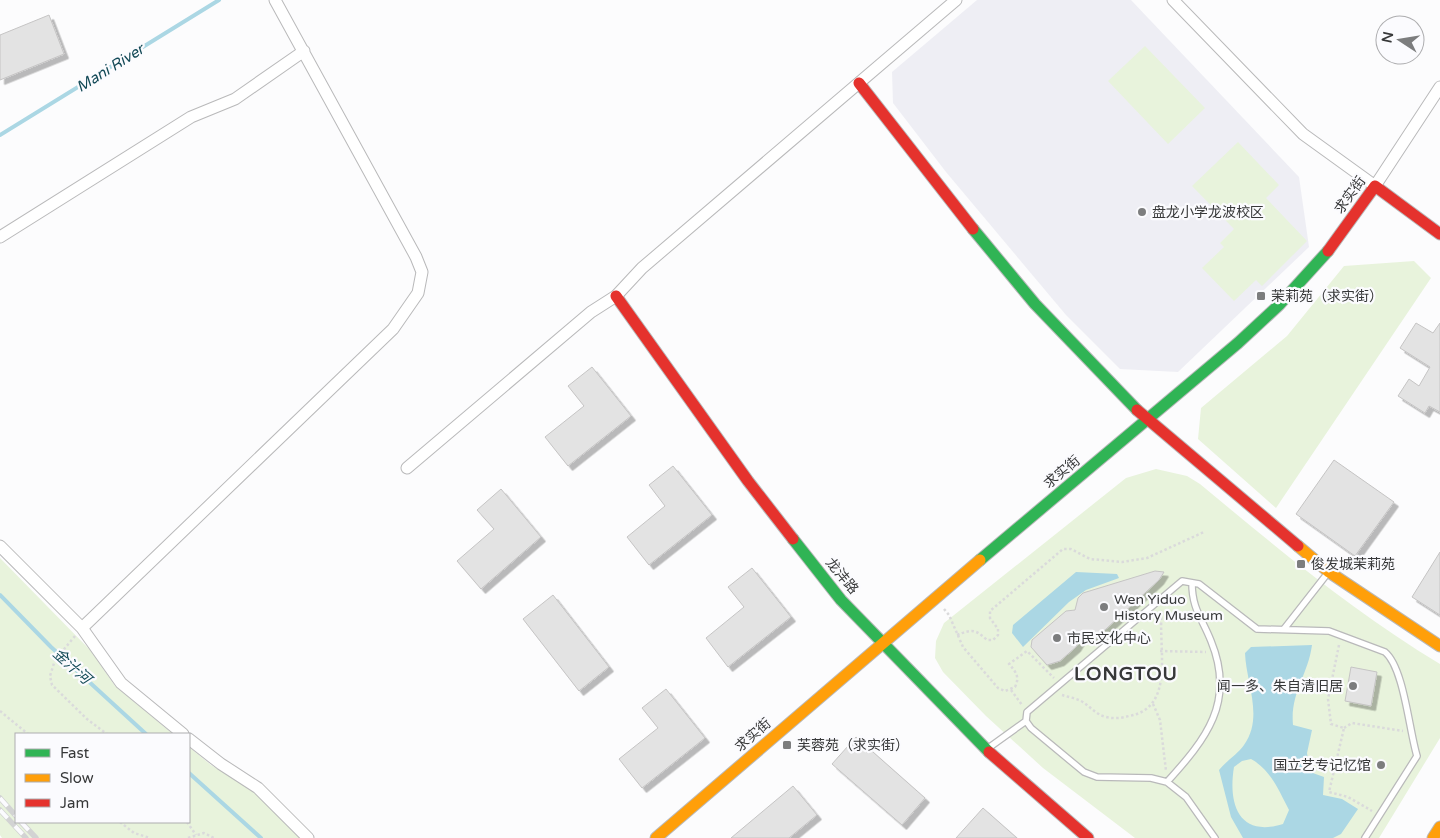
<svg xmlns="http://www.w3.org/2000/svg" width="1440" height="838" font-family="'Varela Round','Noto Sans SC',sans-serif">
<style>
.built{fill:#eeeef4}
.green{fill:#e8f3dc}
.water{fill:#abd7e4;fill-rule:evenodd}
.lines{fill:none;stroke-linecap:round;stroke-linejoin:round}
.stream{stroke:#abd7e4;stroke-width:4}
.building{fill:#e3e3e3;stroke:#c5c4c4;filter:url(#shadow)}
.lane-casing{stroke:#b9b9ba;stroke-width:8}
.street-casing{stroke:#b9b9ba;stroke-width:13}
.fast-casing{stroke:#b9b9ba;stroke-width:13}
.slow-casing{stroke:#b9b9ba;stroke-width:13}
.jam-casing{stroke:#b9b9ba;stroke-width:13}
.path{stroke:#dadadb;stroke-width:2.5;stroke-dasharray:2.5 2.5;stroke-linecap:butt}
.lane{stroke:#fff;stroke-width:5.5}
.street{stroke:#fff;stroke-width:11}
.fast{stroke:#30b455;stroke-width:11}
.slow{stroke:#ff9f0a;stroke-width:11}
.jam{stroke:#e5322d;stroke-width:11}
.rail-casing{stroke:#d2d3d3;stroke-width:5.5}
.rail{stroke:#fbfbfe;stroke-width:4;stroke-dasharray:11;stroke-linecap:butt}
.poi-dot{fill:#7c7d7e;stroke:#fbfbfe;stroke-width:2}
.labels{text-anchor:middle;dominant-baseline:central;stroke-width:4.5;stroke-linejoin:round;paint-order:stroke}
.street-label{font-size:14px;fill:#373839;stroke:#fbfbfe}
.poi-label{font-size:14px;fill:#373839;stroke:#fbfbfe;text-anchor:start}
.water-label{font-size:15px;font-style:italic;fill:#124956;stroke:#fbfbfe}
.district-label{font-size:19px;font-weight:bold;letter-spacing:1px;fill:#373839;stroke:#fbfbfe}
</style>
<defs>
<filter id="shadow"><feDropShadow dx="4.5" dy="4.5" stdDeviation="0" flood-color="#0004"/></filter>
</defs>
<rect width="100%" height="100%" fill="#fcfcfd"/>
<path class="built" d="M977 0H1131L1299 177 1309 247 1178 372 1120 369 1066 315 946 172 893 103 892 72Z"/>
<path class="green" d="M1145 46 1205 108 1168 144 1108 81Z
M1238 142 1279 185 1266 198 1307 241 1262 286 1256 280 1234 301 1202 268 1224 247 1220 243 1234 229 1192 186Z
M1414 261 1431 278 1276 508 1198 439 1201 408 1287 336 1344 266Z
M1156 469 1187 476 1200 484C1277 548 1354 612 1440 664V738L1379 838H1135L1043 768 986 716 943 672 935 658 936 641 944 623 1126 478Z
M0 558 91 651 115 686 173 734H16V822H189V747L211 765 250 788 301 838H2L0 835Z"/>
<path class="water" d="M1076 572 1117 574 1119 578 1086 590 1069 602 1023 647 1012 633 1013 625Z
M1312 645C1308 675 1290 693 1293 725L1312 730 1307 753 1310 772 1324 777 1323 795 1342 799 1358 809 1341 834 1333 838H1243L1231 817 1219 770C1226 761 1238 754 1244 745 1264 717 1246 683 1245 653L1251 647ZM1251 759C1271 770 1279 791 1289 810L1283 824C1238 838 1228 803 1234 767L1242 761Z"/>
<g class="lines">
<path class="stream" d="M0 135 219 0
M0 595 51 647 146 734
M189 773 261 838"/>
</g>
<path class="building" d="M49 15 64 54 0 80V35Z
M1416 323 1433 333 1440 323V412L1429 406 1425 413 1398 396 1409 379 1419 386 1430 367 1400 348Z
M592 367 631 416 568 466 545 437 584 406 568 386Z
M1334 460 1394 502 1355 556 1296 514Z
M673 466 712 515 649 565 627 537 665 506 649 485Z
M501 489 541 537 481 589 457 561 494 529 477 510Z
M1440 552V615L1412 597Z
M752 568 791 617 728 667 706 638 744 607 728 587Z
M1155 571 1164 572 1159 580 1093 641 1085 632 1076 647 1060 661 1047 665 1031 647 1032 640 1066 611 1075 610 1078 598 1083 593Z
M553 595 609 667 579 691 523 619Z
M1351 667 1377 672 1371 706 1345 701Z
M666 689 705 738 642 788 619 759 658 728 642 708Z
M856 737 925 798 902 825 832 764Z
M793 786 817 815 789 838H731Z
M983 808 1017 838H956Z"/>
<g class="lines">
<defs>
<path id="lane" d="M1284 629 1327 574
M987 749 1026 721
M1167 782C1206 739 1236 702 1211 641 1202 618 1192 609 1192 583
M1215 838 1186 797 1167 782 1151 778 1097 777 1084 772 1031 728 1026 721 1027 712 1182 581 1199 584 1257 629 1329 631 1385 652C1404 668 1409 730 1417 756L1365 838"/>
<path id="street" d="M1173 0 1303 134 1375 186 1440 87
M0 237 191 117 235 99 304 51
M407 468 591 312 616 296 642 268 956 0
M0 546 82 628 121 683 183 734
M82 628 393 329 418 293 422 272 416 257 275 0
M189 739 221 764 258 788 308 838"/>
<path id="fast" d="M973 229 1035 304 1137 410
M793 539 841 600 989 752
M980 560 1238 343 1279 305 1328 251"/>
<path id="slow" d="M1298 546 1329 572 1440 646
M656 838 980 560
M1433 838 1440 827"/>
<path id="jam" d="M859 83 973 229
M1328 251 1375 186 1440 234
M616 296 748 481 793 539
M1137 410 1298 546
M989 752 1088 838"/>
</defs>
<use href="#lane" class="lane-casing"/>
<use href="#street" class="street-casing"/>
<use href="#fast" class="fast-casing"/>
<use href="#slow" class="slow-casing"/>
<use href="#jam" class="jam-casing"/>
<path class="path" d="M944 609 949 615 963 647 998 688 1005 691 1015 687C1020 677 1016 672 1009 664L1027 651 1054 678
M957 635C972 629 975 629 987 640H993L998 635V629L990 618V611L1063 549H1071L1090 559 1122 562 1147 558 1204 532
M75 636 55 660 50 676 52 685 87 719 107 734
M1339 645 1328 699 1331 724 1344 728 1329 792 1348 797 1372 811
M1160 651 1206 652
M1011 690 1022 705
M1062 695C1068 697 1075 698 1081 701 1090 706 1095 714 1106 717 1114 719 1122 718 1129 716 1177 708 1157 645 1162 610
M1153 704 1160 720 1166 771
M0 711 28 734
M1344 728 1352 723 1403 731
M120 822 134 833 150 838
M187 822 196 835
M188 838 204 833 214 838"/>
<use href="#lane" class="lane"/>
<use href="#street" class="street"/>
<use href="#fast" class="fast"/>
<use href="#slow" class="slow"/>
<use href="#jam" class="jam"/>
<defs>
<path id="rail" d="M0 798 16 816
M0 810 26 838
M21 822 36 838"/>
</defs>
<use href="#rail" class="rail-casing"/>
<use href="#rail" class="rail"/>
</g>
<g class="poi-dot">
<circle cx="1142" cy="212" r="5"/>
<rect x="1256" y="291" width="10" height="10" rx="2.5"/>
<rect x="1296" y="559" width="10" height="10" rx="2.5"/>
<circle cx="1104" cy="607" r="5"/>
<circle cx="1057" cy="638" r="5"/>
<circle cx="1353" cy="686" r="5"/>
<rect x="782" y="740" width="10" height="10" rx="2.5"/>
<circle cx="1381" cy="765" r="5"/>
</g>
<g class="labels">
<g class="street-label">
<text transform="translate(1350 195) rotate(-54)">求实街</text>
<text transform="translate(1062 472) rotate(-40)">求实街</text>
<text transform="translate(842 576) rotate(50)">龙沣路</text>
<text transform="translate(753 735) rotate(-41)">求实街</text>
</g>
<g class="poi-label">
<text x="1152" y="212">盘龙小学龙波校区</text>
<text x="1271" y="296">茉莉苑（求实街）</text>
<text x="1311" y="564">俊发城茉莉苑</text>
<text x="1114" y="599">Wen Yiduo<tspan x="1114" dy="16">History Museum</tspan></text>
<text x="1067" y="638">市民文化中心</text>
<text x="1343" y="686" text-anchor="end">闻一多、朱自清旧居</text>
<text x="797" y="745">芙蓉苑（求实街）</text>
<text x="1371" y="765" text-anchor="end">国立艺专记忆馆</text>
</g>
<g class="water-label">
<text transform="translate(110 68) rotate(-32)">Mani River</text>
<text transform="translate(72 666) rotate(42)">金汁河</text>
</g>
<g class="district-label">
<text x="1126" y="674">LONGTOU</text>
</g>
</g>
<rect x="15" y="733" width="175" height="90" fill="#fbfbfe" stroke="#adadaf"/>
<rect x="25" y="749" width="25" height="8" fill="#30b455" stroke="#adadaf"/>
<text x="60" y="758" font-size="15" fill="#373839">Fast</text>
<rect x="25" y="774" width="25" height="8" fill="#ff9f0a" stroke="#adadaf"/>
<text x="60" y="783" font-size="15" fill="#373839">Slow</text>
<rect x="25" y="799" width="25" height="8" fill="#e5322d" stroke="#adadaf"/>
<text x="60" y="808" font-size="15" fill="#373839">Jam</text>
<g transform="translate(1400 40) rotate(282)"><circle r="24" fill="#fbfbfe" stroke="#adadaf"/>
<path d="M0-4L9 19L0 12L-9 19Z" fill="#7c7d7e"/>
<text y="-8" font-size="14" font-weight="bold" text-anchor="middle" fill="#373839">N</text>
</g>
</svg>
